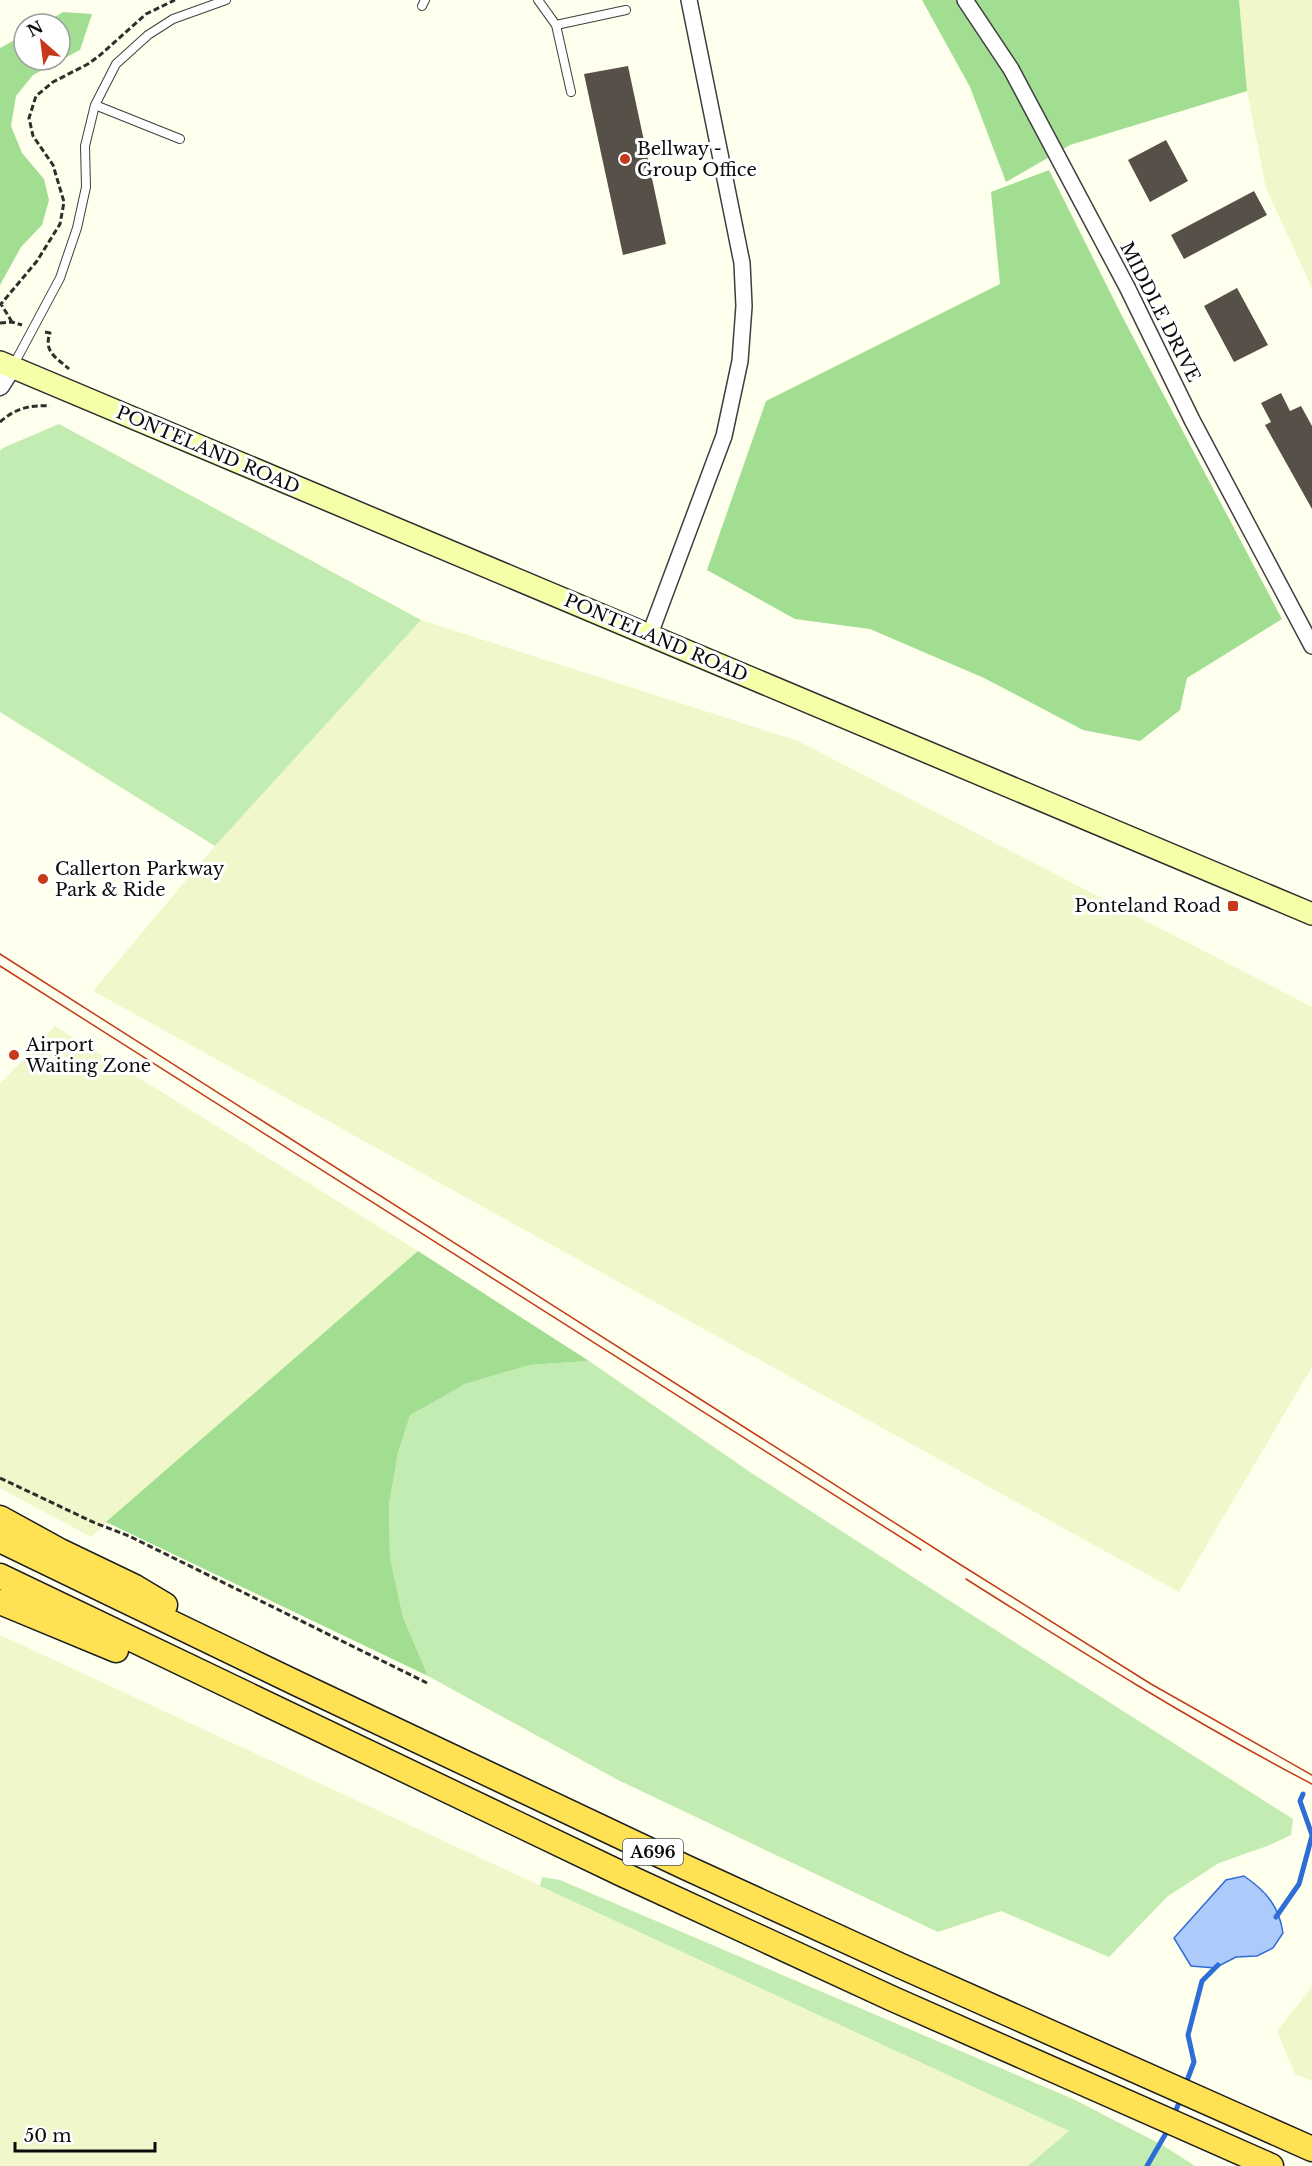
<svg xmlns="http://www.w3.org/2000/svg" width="1312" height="2166" font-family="'Libre Baskerville',serif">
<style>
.farmland{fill:#f0f7ca}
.green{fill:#c3ecb3}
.forest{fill:#a2de91}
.water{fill:#accbfa;stroke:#2e6cd7;stroke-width:1.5}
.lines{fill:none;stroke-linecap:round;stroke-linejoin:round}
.stream{stroke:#2e6cd7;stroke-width:5}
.building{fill:#565048}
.service-casing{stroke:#3f3f3f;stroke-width:10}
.minor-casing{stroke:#3f3f3f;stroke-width:18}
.tertiary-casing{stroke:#3f3f3f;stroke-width:21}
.secondary-casing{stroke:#2e2e2e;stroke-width:24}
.trunk-casing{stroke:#1d1d1d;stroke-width:27}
.path{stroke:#2e2e2e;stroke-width:3;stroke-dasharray:6 3;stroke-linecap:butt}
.service{stroke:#fff;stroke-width:8}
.minor{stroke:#fff;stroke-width:15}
.tertiary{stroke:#fff;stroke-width:18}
.secondary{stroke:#f4ffa7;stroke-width:21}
.trunk{stroke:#ffe253;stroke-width:24}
.tram{stroke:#c63a1b;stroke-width:1.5}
.poi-dot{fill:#c63a1b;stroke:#fff;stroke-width:2}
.labels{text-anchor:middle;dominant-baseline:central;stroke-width:6;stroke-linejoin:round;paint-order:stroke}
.shield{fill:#fff;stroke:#555;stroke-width:1.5}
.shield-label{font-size:16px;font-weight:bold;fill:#0c0c0c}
.poi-label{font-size:18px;fill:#0c0c0c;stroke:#fff;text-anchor:start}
.street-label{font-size:18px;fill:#0c0c0c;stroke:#fff}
</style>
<rect width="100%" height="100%" fill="#feffec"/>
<path class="farmland" d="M1239 0H1312V288L1266 188 1247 91Z
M421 620 798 741 1312 1007V1367L1179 1592 93 991 215 846Z
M55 1026 418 1251 91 1537 0 1488V1084Z
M0 1635 1069 2131 1028 2166H0Z
M1312 1987V2081L1295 2074 1277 2031Z"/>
<path class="green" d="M59 424 421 620 215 846 0 712V451L3 448Z
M589 1361 753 1474 958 1606 1293 1819 1291 1835 1270 1845 1219 1863 1168 1896 1109 1957 1001 1911 938 1932 618 1780 428 1676 403 1617 390 1559 389 1504 398 1453 410 1414 465 1384 530 1365Z
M542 1877 560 1880 1073 2099 1164 2146 1195 2166H1028L1069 2131 540 1886Z"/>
<path class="forest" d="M922 0H1239L1247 91 1070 145 1006 182 970 87Z
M63 12 92 14 80 50 33 75 16 96 11 126 22 153 44 179 49 200 42 225 21 247 0 285V48L24 35V60H60V24H43Z
M1049 170 1123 318 1282 619 1187 678 1180 710 1140 741 1083 730 984 678 870 629 795 619 707 570 766 401 1000 284 991 192Z
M418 1251 589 1361 530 1365 465 1384 410 1415 398 1453 389 1504 390 1558 403 1617 428 1676 106 1522Z"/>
<path class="water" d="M1244 1876C1266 1891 1279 1906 1283 1933L1273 1948 1257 1956 1236 1957 1215 1968 1191 1966 1174 1938 1226 1880Z"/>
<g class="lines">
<path class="stream" d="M1303 1794 1300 1801 1312 1835
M1276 1917 1299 1884 1312 1836
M1185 2086 1194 2062 1188 2035 1202 1981 1218 1965
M1173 2117 1181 2098
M1147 2166 1169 2128"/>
</g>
<path class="building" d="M628 66 666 244 623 255 584 74Z
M1166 140 1188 181 1150 202 1128 160Z
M1254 191 1267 215 1184 259 1171 235Z
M1237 288 1268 345 1234 362 1204 306Z
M1281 393 1290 411 1301 406 1312 426V509L1265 425 1271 422 1261 403Z"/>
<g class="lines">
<defs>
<path id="service" d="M538 0 556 25 571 92
M422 6 425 0
M556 25 626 10
M95 105 180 139
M13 366 60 278 77 228 86 187 85 146 95 105 116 64 148 35 173 19 226 0"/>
<path id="minor" d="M965 0 1011 69 1127 287 1192 420 1312 646
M650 634 724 436 740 361 744 306 742 263 689 0"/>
<path id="tertiary" d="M0 386 12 367"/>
<path id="secondary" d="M0 362 1312 914"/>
<path id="trunk" d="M0 1518 60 1551 135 1587 165 1605
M0 1540 296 1683 685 1867 901 1966 1312 2149
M0 1576 622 1874 893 1999 1271 2166
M0 1602 116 1650"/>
</defs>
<use href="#service" class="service-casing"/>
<use href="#minor" class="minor-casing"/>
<use href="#tertiary" class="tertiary-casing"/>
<use href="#secondary" class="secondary-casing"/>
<use href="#trunk" class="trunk-casing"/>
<path class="path" d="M12 322 1 304 37 261 60 224 64 202 53 165 33 136 29 118 36 96 53 82 88 64 99 56 146 14 175 0
M0 323 12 322 22 325
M45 332 50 333C43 352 57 358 69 369
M0 422C16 408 29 405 50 406
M0 1478 95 1523 129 1536 427 1683"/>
<use href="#service" class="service"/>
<use href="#minor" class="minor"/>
<use href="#tertiary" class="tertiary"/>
<use href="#secondary" class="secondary"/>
<use href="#trunk" class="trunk"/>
<path class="tram" d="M0 954 961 1565 1151 1684 1312 1775
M0 966 921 1550
M966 1579C1080 1651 1193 1722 1312 1784"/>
</g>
<g class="poi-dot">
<circle cx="625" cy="159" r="6"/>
<circle cx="43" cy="879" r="6"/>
<rect x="1227" y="900" width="12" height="12" rx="3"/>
<circle cx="14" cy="1055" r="6"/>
</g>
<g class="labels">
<rect class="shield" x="623" y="1839" width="60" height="26" rx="4.5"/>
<g class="shield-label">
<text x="653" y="1852">A696</text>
</g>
<g class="poi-label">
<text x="637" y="149">Bellway -<tspan x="637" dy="21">Group Office</tspan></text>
<text x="55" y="869">Callerton Parkway<tspan x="55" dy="21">Park &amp; Ride</tspan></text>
<text x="1221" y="906" text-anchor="end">Ponteland Road</text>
<text x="26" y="1045">Airport<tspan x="26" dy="21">Waiting Zone</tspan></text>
</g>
<g class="street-label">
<text transform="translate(1160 312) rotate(63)">MIDDLE DRIVE</text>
<text transform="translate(208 450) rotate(23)">PONTELAND ROAD</text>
<text transform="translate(656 638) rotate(23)">PONTELAND ROAD</text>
</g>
</g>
<g transform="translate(42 42) rotate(332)"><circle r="28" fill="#ffffff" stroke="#9e9e9e" stroke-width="1.5"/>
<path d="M0-4.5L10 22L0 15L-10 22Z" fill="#c63a1b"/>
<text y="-9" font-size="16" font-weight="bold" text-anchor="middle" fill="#0c0c0c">N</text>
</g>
<path d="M15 2142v9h140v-9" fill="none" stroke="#0c0c0c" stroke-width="3"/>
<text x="24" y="2142" font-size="18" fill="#0c0c0c" stroke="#ffffff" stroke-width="4.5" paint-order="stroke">50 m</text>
</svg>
